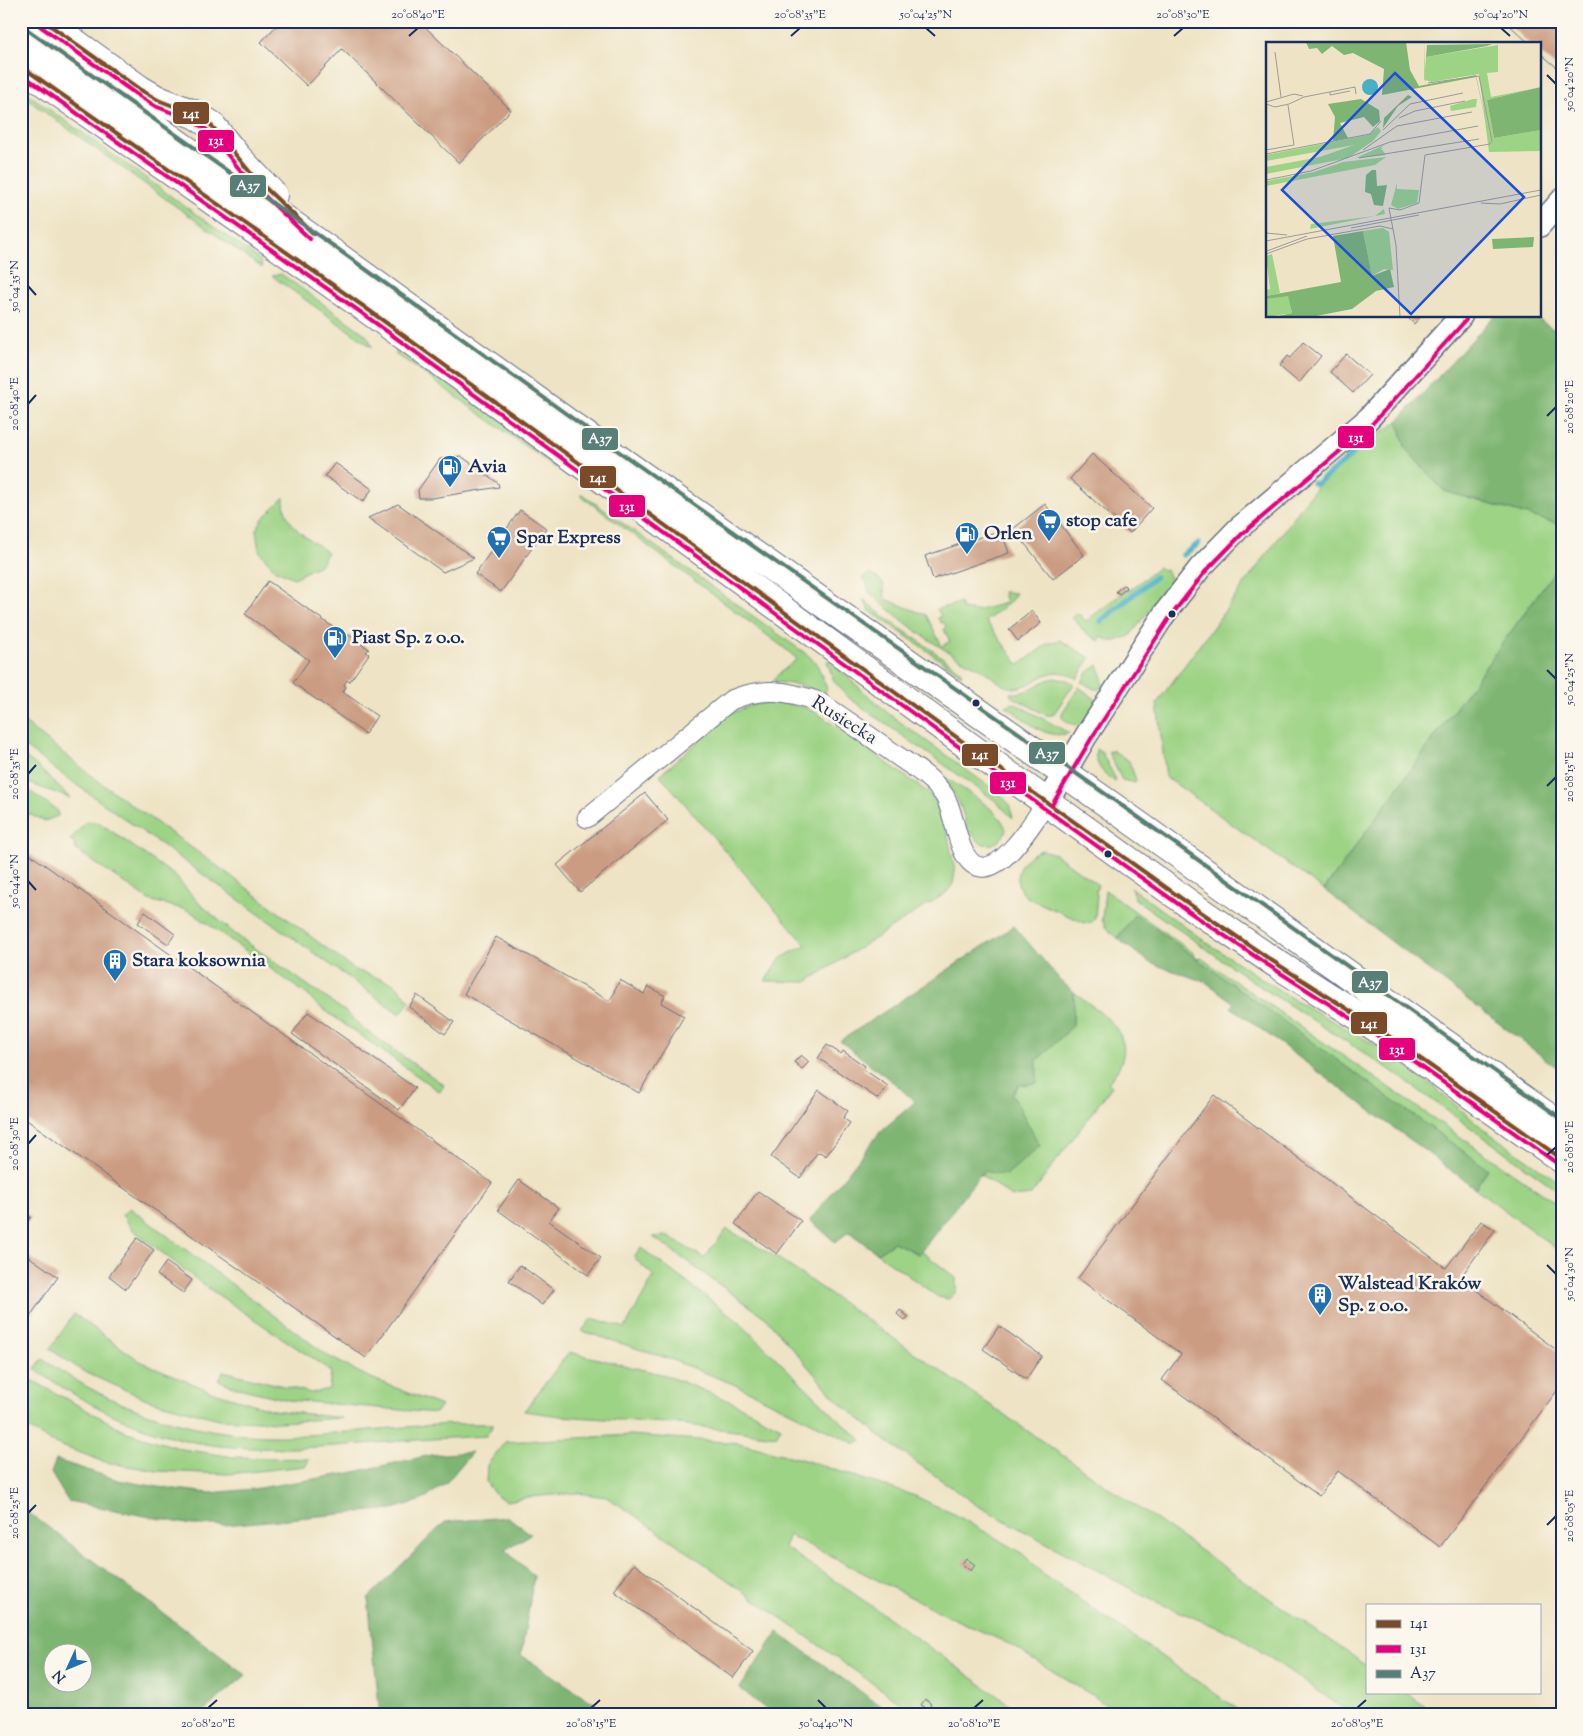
<svg xmlns="http://www.w3.org/2000/svg" width="1583" height="1736" font-family="'Sorts Mill Goudy',serif">
<style>
.green{fill:#9dd385;stroke:#5c8172}
.forest{fill:#7eb572;stroke:#4c7268;fill-rule:evenodd}
.lines{fill:none;stroke-linecap:round;stroke-linejoin:round}
.stream{stroke:#47afc6;stroke-width:5.5}
.building{fill:#cb9c82}
.minor-casing{stroke:#656e82;stroke-width:21}
.tertiary-casing{stroke:#656e82;stroke-width:25}
.primary-casing{stroke:#656e82;stroke-width:30}
.minor{stroke:#fff;stroke-width:19}
.tertiary{stroke:#fff;stroke-width:22}
.primary{stroke:#fff;stroke-width:28}
.bus-1-casing{stroke:#fbf7ec;stroke-width:8}
.bus-2-casing{stroke:#fbf7ec;stroke-width:8}
.bus-3-casing{stroke:#fbf7ec;stroke-width:8}
.bus-1{stroke:#7a4b2a;stroke-width:4}
.bus-2{stroke:#e5007d;stroke-width:4}
.bus-3{stroke:#577e77;stroke-width:4}
.ticks{fill:none;stroke:#1b2f5e;stroke-width:2}
.bus-dot{fill:#1b2f5e;stroke:#fbf7ec;stroke-width:2}
.labels{text-anchor:middle;dominant-baseline:central;stroke-width:5;stroke-linejoin:round;paint-order:stroke}
.poi-label{font-size:19px;font-weight:bold;fill:#1b2f5e;stroke:#fbf7ec;text-anchor:start}
.street-label{font-size:19px;fill:#1b2f5e;stroke:#fbf7ec}
.inset-road{fill:none;stroke:#9a9b9b;stroke-width:1}
.view{fill:#1d4ed8;fill-opacity:0.15;stroke:#1d4ed8;stroke-width:2.5}
.inset-edge{fill:none;stroke:#1b2f5e;stroke-width:2.5}
.line-badge{stroke:#fbf7ec;stroke-width:2}
.badge-label{font-size:14px;text-anchor:middle;font-weight:bold;fill:#fff}
.neatline{fill:none;stroke:#1b2f5e;stroke-width:2}
.ticks-label{font-size:12px;text-anchor:middle;fill:#1b2f5e}
</style>
<rect width="100%" height="100%" fill="#fbf7ec"/>
<filter id="ink" filterUnits="userSpaceOnUse"><feTurbulence type="fractalNoise" baseFrequency=".02" numOctaves="2"/><feDisplacementMap in="SourceGraphic" scale="10" xChannelSelector="R" yChannelSelector="G"/><feConvolveMatrix kernelMatrix="1 2 1 2 8 2 1 2 1" color-interpolation-filters="sRGB"/></filter>
<filter id="wash" filterUnits="userSpaceOnUse"><feTurbulence type="fractalNoise" baseFrequency=".0096" numOctaves="4" result="noise"/><feDisplacementMap in="SourceGraphic" scale="20" xChannelSelector="R" yChannelSelector="G"/><feGaussianBlur stdDeviation="1.12" result="paint"/><feColorMatrix in="noise" values="0 0 0 0 0 0 0 0 0 0 0 0 0 0 0 0 0 1.4 0 .05"/><feComposite in="paint" operator="in"/></filter>
<g filter="url(#wash)">
<rect width="100%" height="100%" fill="#eee3c4"/>
<path class="green" d="M21 89 260 260 262 268 21 95Z
M281 274 364 333 369 339 372 347 272 276Z
M396 346 561 463 556 468 405 360 396 355Z
M1398 421 1406 449 1444 491 1562 525V561L1324 890 1166 777 1157 703 1325 475Z
M582 494 809 656 817 664 827 689 824 694 800 685 775 682 774 678 797 659 783 647 580 495Z
M284 497C283 526 306 537 327 552L321 564 294 578 274 569 259 551 256 530 264 517Z
M1159 567 1163 571 1166 570 1171 580 1130 636 1116 641H1110L1102 637 1099 641 1085 632 1072 617 1077 613 1086 621 1128 589 1130 590Z
M869 574 875 576 883 583 885 599 926 615 942 646 950 641 944 630 946 626 944 623 940 622 938 618 941 616 937 609 960 603 962 609 976 611 1006 603 1003 592 1016 593 1009 603 986 621 1019 665 1047 644 1060 640 1090 658 1077 679C1046 657 1030 697 1006 686 997 682 989 674 981 669 972 664 962 660 954 655 933 644 906 624 889 609 883 604 872 597 869 591 867 585 868 582 862 578Z
M863 599 883 616 959 669 962 675 870 611Z
M828 660 889 714 1001 795 1009 804 1013 818 993 799 849 698 834 681 827 662Z
M1098 665 1102 675 1103 685 1099 689H1094L1082 682 1087 673Z
M1054 678 1067 680 1074 684 1053 715H1046L1011 696 1010 693C1028 695 1037 682 1054 678Z
M1079 687 1095 699V704L1081 727 1066 722 1062 717V713Z
M766 702C785 701 800 705 817 713L929 793 939 807 945 822 955 871 953 884 946 893 806 982 765 981 781 958 806 945 660 775 729 714 752 705Z
M1014 703 1069 733C1045 741 1025 719 1006 706Z
M21 720 101 783 227 873 355 970 395 984 410 1001 400 1014 67 778 21 744Z
M1096 749 1102 753 1115 778V782C1103 773 1094 765 1096 749Z
M1112 750 1129 761 1136 780 1135 783 1122 780 1109 754V751L1112 752Z
M21 755 35 764 70 798 31 784 21 776Z
M943 776C960 788 1002 810 1006 830 1000 848 979 850 972 832L968 833C964 812 957 793 942 777Z
M21 785 58 811V816L45 821 21 811Z
M87 821 100 823 175 876 199 903 235 934 346 1012 362 1028 444 1085 440 1092 316 1004 309 996 190 911 149 900 75 849 76 844 70 840Z
M1043 850 1055 854 1098 885 1096 891 1097 895 1095 918 1091 923H1085L1030 899C1006 884 1019 855 1043 850Z
M1131 888 1206 942 1293 999 1383 1049 1415 1071 1485 1130 1562 1184V1193L1386 1067 1261 987 1135 899Z
M1105 890 1195 954 1194 956 1198 959 1201 958 1562 1207V1253L1475 1188 1488 1169 1135 915 1117 938 1106 928 1102 920Z
M1074 992C1093 1008 1129 1027 1123 1056 1121 1066 1114 1075 1108 1083L1112 1086 1031 1195 1012 1197 981 1175 984 1171 1012 1094 1037 1060 1073 1026Z
M130 1208 328 1356 366 1376 441 1406 435 1413 289 1400 234 1387 219 1380 223 1371 311 1393 329 1389 331 1371 205 1286 133 1230 122 1215Z
M727 1229 779 1259 1367 1666V1692H1405L1437 1715H1353L1240 1637 1152 1600 978 1506 885 1440 836 1399 766 1318 653 1237 667 1236 704 1258Z
M894 1242 918 1254 921 1251 956 1278V1292L949 1299 938 1297 877 1253Z
M641 1248 738 1321 837 1418 862 1440 856 1444 738 1386 670 1359 582 1331 592 1318 625 1328 654 1276 634 1258Z
M74 1314 140 1361 210 1391 273 1410 342 1418 280 1422 219 1419 149 1400 86 1373 50 1349Z
M569 1352 665 1375 732 1402 781 1427 776 1436 680 1424 561 1416 524 1411Z
M42 1359C61 1371 80 1384 101 1394 158 1422 224 1438 289 1436 356 1433 426 1422 494 1424L486 1436C449 1438 412 1440 375 1443 322 1447 273 1451 220 1446 154 1439 88 1407 35 1369Z
M28 1378 127 1432 182 1449 234 1457 309 1459 306 1466 228 1474 157 1471 105 1462 54 1443 21 1425V1387Z
M631 1435 739 1443 804 1460 915 1496 956 1515 1023 1554 1044 1575 1246 1715H1120L1095 1697 1007 1643 950 1617 789 1535 784 1547 872 1606 1024 1715H917L691 1554 621 1506 606 1497 578 1493 529 1497 507 1501 496 1496 486 1482 487 1465 505 1442Z
M21 1685 38 1715H21Z"/>
<path class="forest" d="M1494 316H1533L1562 335V525L1444 491 1406 449 1398 421Z
M1562 561V1068L1560 1070 1324 890Z
M1135 914 1488 1169 1475 1188 1231 1007 1234 1003 1206 982 1150 963 1117 938Z
M1014 926 1061 981 1074 992 1073 1026 1037 1060V1083L1019 1085 1012 1094 1040 1146 1006 1175 983 1171 919 1254 894 1242 877 1253 849 1232 835 1242 810 1220 881 1131 915 1102 898 1086 840 1041Z
M472 1452 446 1483 422 1500 393 1509 225 1525H192L68 1501 51 1473 56 1460 118 1480 158 1487 210 1493 253 1489 350 1473 431 1455Z
M21 1507 246 1675 199 1715H38L21 1685ZM52 1654H82V1684H52Z
M508 1517 531 1534 505 1550 534 1576 521 1655 612 1715H380L368 1598 445 1522Z
M778 1632 893 1715H773L740 1688Z"/>
<g class="lines">
<path class="stream" d="M1313 483 1316 484 1344 462 1386 421
M1183 555 1198 544
M1101 621 1155 577"/>
</g>
<g id="blocks">
<path class="building" d="M281 21H419L511 110 459 163 342 49 307 86 261 42Z
M1505 21H1552L1562 30V72L1539 52V44H1530Z
M1406 316H1421L1414 324Z
M1303 342 1321 356 1299 383 1279 366 1287 356 1290 358Z
M1346 354 1370 375 1353 393 1330 372Z
M1092 454 1152 508 1130 533 1070 479Z
M461 456 498 483 499 487 432 498H419L418 490 440 459Z
M335 463 372 489 363 502 325 476Z
M398 504 474 558 443 572 368 518Z
M1045 504 1084 555 1053 579 1013 529Z
M520 510 546 528 501 592 475 574Z
M1001 530 1009 553 933 579 925 556Z
M268 581 347 637 349 635 369 649 366 652 369 654 350 681 347 680 344 685 346 687 343 692 377 716 365 734 293 683 309 660 245 614Z
M1124 585 1127 588 1119 594 1116 591Z
M1032 611 1041 623 1018 641 1009 629Z
M645 793 668 820 580 892 557 865Z
M21 848 492 1183 366 1358 21 1116Z
M145 912 175 934 168 944 138 923Z
M496 937 608 1000H610L615 992 614 991 620 980 644 994 648 986 665 996 661 1003 684 1016 639 1093 464 994Z
M417 995 454 1022 445 1034 409 1007Z
M308 1012 415 1088 399 1110 292 1034Z
M827 1045 841 1054 843 1051 865 1066 863 1069 888 1086 878 1099 818 1058Z
M801 1055 809 1062 802 1069 794 1062Z
M819 1090 848 1111 843 1118 850 1123 826 1156 820 1152 817 1153 800 1178 771 1157Z
M1214 1095 1446 1268 1481 1221 1495 1230 1460 1278 1562 1354V1384L1440 1547 1338 1471 1319 1496 1162 1380 1181 1354 1078 1278Z
M519 1180 559 1208 549 1221 601 1258 588 1275 498 1210Z
M758 1191 801 1221 777 1254 735 1224Z
M21 1211 31 1217 21 1231Z
M137 1238 154 1250 126 1289 109 1276Z
M21 1251 58 1277 21 1329Z
M166 1262 192 1280 183 1293 157 1275Z
M520 1265 554 1290 542 1305 509 1281Z
M900 1310 909 1317 905 1321 897 1314Z
M999 1326 1042 1356 1026 1379 983 1349Z
M966 1558 975 1565 971 1571 962 1564Z
M634 1564 753 1651 733 1678 614 1591Z
M925 1699 931 1704 928 1709 921 1705Z"/>
</g>
</g>
<g filter="url(#ink)">
<use href="#blocks" fill-opacity="0" stroke="#656e82" stroke-width="1"/>
<g class="lines">
<defs>
<path id="minor" d="M587 818 731 700C763 687 787 690 819 702 844 718 868 735 892 752 910 765 931 776 944 795 956 813 957 865 981 867 1005 870 1034 820 1047 802"/>
<path id="tertiary" d="M1539 226 1562 200
M1047 802 1086 736 1165 613 1200 568 1238 529 1368 419 1461 316"/>
<path id="primary" d="M44 21 139 89 158 100 196 115 211 125 237 157 273 195
M21 33 335 255 597 444 1117 810 1562 1127
M21 66 363 306 607 482 1010 776 1192 906 1271 960 1377 1028 1562 1159"/>
</defs>
<use href="#minor" class="minor-casing"/>
<use href="#tertiary" class="tertiary-casing"/>
<use href="#primary" class="primary-casing"/>
<use href="#minor" class="minor"/>
<use href="#tertiary" class="tertiary"/>
<use href="#primary" class="primary"/>
<defs>
<path id="bus-1" d="M44 21 139 89 158 100 196 115 211 125 254 177 314 234
M21 66 363 306 1010 776 1192 906 1271 960 1377 1028 1562 1159"/>
<path id="bus-2" d="M40 26 136 94 155 106 193 121 207 130 250 182 310 239
M21 74 359 311 1006 781 1188 911 1268 965 1374 1033 1558 1164
M1052 805 1091 739 1170 617 1205 572 1242 534 1372 424 1466 320"/>
<path id="bus-3" d="M25 28 339 250 601 439 1121 805 1562 1119"/>
</defs>
<use href="#bus-1" class="bus-1-casing"/>
<use href="#bus-2" class="bus-2-casing"/>
<use href="#bus-3" class="bus-3-casing"/>
<use href="#bus-1" class="bus-1"/>
<use href="#bus-2" class="bus-2"/>
<use href="#bus-3" class="bus-3"/>
</g>
</g>
<path class="ticks" d="M926 28 935 36M1501 28 1510 36M409 36 418 28M791 36 800 28M1174 36 1183 28M1547 75 1556 84M28 286 36 295M28 404 36 395M1547 416 1556 407M1547 670 1556 679M28 774 36 765M1547 786 1556 777M28 881 36 890M28 1144 36 1135M1547 1155 1556 1147M1547 1265 1556 1274M28 1513 36 1505M1547 1525 1556 1516M818 1700 826 1708M208 1708 217 1700M591 1708 600 1700M974 1708 983 1700M1357 1708 1366 1700"/>
<defs>
<symbol id="fuel-pin" viewBox="-11 -11 22 30"><path d="M0 17L-7.5 6A9.5 9.5 0 1 1 7.5 6Z" fill="#1f6fb2" stroke="#fbf7ec"/><path d="M-5.5-6h7V0h2V4h1.3V-2.5L3-4.5l.8-.8L6-3V5H2.5V1h-1V6h-7ZM-4.2-4.7v3.2H.2V-4.7Z" fill="#fff"/></symbol>
<symbol id="supermarket-pin" viewBox="-11 -11 22 30"><path d="M0 17L-7.5 6A9.5 9.5 0 1 1 7.5 6Z" fill="#1f6fb2" stroke="#fbf7ec"/><path d="M-6-5.5h2.5l.6 2H6L4.5 2H-2.5L-4.4-4H-6ZM-1.5 3.2a1.3 1.3 0 1 0 .1 0ZM3 3.2a1.3 1.3 0 1 0 .1 0Z" fill="#fff"/></symbol>
<symbol id="building-pin" viewBox="-11 -11 22 30"><path d="M0 17L-7.5 6A9.5 9.5 0 1 1 7.5 6Z" fill="#1f6fb2" stroke="#fbf7ec"/><path d="M-4-6H4V6H1V3H-1V6H-4ZM-2.5-4.3h1.7v1.8h-1.7ZM.8-4.3h1.7v1.8H.8ZM-2.5-1h1.7V.8h-1.7ZM.8-1h1.7V.8H.8Z" fill="#fff"/></symbol>
</defs>
<g fill-rule="evenodd">
<use href="#fuel-pin" x="436" y="453" width="28" height="38"/>
<use href="#supermarket-pin" x="1035" y="507" width="28" height="38"/>
<use href="#fuel-pin" x="953" y="520" width="28" height="38"/>
<use href="#supermarket-pin" x="485" y="524" width="28" height="38"/>
<use href="#fuel-pin" x="321" y="624" width="28" height="38"/>
<use href="#building-pin" x="101" y="947" width="28" height="38"/>
<use href="#building-pin" x="1306" y="1281" width="28" height="38"/>
</g>
<g class="bus-dot">
<circle cx="1172" cy="614" r="4.5"/>
<circle cx="976" cy="703" r="4.5"/>
<circle cx="1108" cy="854" r="4.5"/>
</g>
<g class="labels">
<g class="poi-label">
<text x="468" y="467">Avia</text>
<text x="1066" y="521">stop cafe</text>
<text x="984" y="534">Orlen</text>
<text x="516" y="538">Spar Express</text>
<text x="352" y="638">Piast Sp. z o.o.</text>
<text x="132" y="961">Stara koksownia</text>
<text x="1338" y="1284">Walstead Kraków<tspan x="1338" dy="22">Sp. z o.o.</tspan></text>
</g>
<g class="street-label">
<text transform="translate(844 721) rotate(32)">Rusiecka</text>
</g>
</g>
<g transform="translate(1266 42)">
<rect width="275" height="275" fill="#eee3c4"/>
<path d="M159 0V28L160 15 232 3V30L221 31 225 55 275 45 221 58 228 96 275 88V109L223 110 213 32 165 40 160 38 159 29 160 40 158 37ZM207 57H211L210 65 185 69 184 64ZM112 85 115 89 107 99 82 116 0 132V125L54 115 88 103 0 119V113L102 93ZM118 103 115 106 120 113 90 116ZM120 115 109 123 0 144V139L48 130 77 120ZM131 141V147L153 148 151 161 132 167 125 163ZM118 167 119 172 44 187 45 182 109 174ZM117 186 123 190 127 228 118 227 106 234 97 189ZM6 212 14 251 0 254V248L4 247 0 214ZM22 253 26 271 0 275V257Z" fill="#9dd385"/>
<path d="M40 0H140L144 28 153 44 210 33 224 100 210 35 116 53 118 27 87 11 78 13 66 4 56 12 51 6 43 7ZM226 2 221 4 160 15 161 3ZM275 45V88L228 96 221 58ZM142 53 146 55 132 64 117 86 118 76ZM95 57 113 68 114 79 107 85 98 75 74 81 82 96 67 99 69 75 62 62ZM106 128H110L111 144 121 143 117 164 108 163 105 152 99 150 100 133ZM97 189 106 234 124 227 128 245 110 249 86 267 45 275H9L26 271 22 254 0 257V254L75 240 67 194ZM268 195 267 205 227 207 226 197Z" fill="#7eb572"/>
<path d="M96 45a8 8 0 1 1 16 0a8 8 0 1 1-16 0Z" fill="#47afc6"/>
<path class="inset-road" d="M9 10 15 55M64 50V53L84 49M0 60 28 52 37 54M0 62 9 65 23 62 38 55 89 45 90 52M133 76 149 69 199 59M117 88 144 62 197 51M0 108 28 103 22 63M97 108 131 84 206 70M0 112 104 92 115 79M93 116 213 97M0 138 45 129 124 100 212 84M215 161 234 162 275 153M85 186 153 173M0 191 21 193M0 199 275 148M1 209 41 194M0 212 41 197 114 184 127 187M134 275 130 203 123 166 134 168 153 161 159 113 224 102 226 99 213 34 162 41"/>
<path class="view" d="M129 31 258 155 145 272 16 148Z"/>
<rect width="275" height="275" class="inset-edge"/>
</g>
<g class="line-badge">
<rect x="172" y="101" width="38" height="24" rx="5" fill="#7a4b2a"/>
<rect x="197" y="129" width="38" height="24" rx="5" fill="#e5007d"/>
<rect x="229" y="174" width="38" height="24" rx="5" fill="#577e77"/>
<rect x="1337" y="425" width="38" height="24" rx="5" fill="#e5007d"/>
<rect x="581" y="427" width="38" height="24" rx="5" fill="#577e77"/>
<rect x="579" y="465" width="38" height="24" rx="5" fill="#7a4b2a"/>
<rect x="608" y="494" width="38" height="24" rx="5" fill="#e5007d"/>
<rect x="1028" y="741" width="38" height="24" rx="5" fill="#577e77"/>
<rect x="961" y="743" width="38" height="24" rx="5" fill="#7a4b2a"/>
<rect x="989" y="771" width="38" height="24" rx="5" fill="#e5007d"/>
<rect x="1351" y="970" width="38" height="24" rx="5" fill="#577e77"/>
<rect x="1350" y="1011" width="38" height="24" rx="5" fill="#7a4b2a"/>
<rect x="1378" y="1037" width="38" height="24" rx="5" fill="#e5007d"/>
</g>
<g class="badge-label">
<text x="191" y="118">141</text>
<text x="216" y="145">131</text>
<text x="248" y="190">A37</text>
<text x="1356" y="442">131</text>
<text x="600" y="443">A37</text>
<text x="598" y="482">141</text>
<text x="627" y="511">131</text>
<text x="1047" y="758">A37</text>
<text x="980" y="759">141</text>
<text x="1008" y="787">131</text>
<text x="1370" y="987">A37</text>
<text x="1369" y="1028">141</text>
<text x="1397" y="1054">131</text>
</g>
<rect width="1583" height="1736" fill="none" stroke="#fbf7ec" stroke-width="55"/>
<rect x="1366" y="1604" width="175" height="90" fill="#fbf7ec" stroke="#a1a7b3"/>
<rect x="1376" y="1620" width="25" height="8" fill="#7a4b2a" stroke="#a1a7b3"/>
<text x="1410" y="1628" font-size="15" fill="#1b2f5e">141</text>
<rect x="1376" y="1645" width="25" height="8" fill="#e5007d" stroke="#a1a7b3"/>
<text x="1410" y="1654" font-size="15" fill="#1b2f5e">131</text>
<rect x="1376" y="1670" width="25" height="8" fill="#577e77" stroke="#a1a7b3"/>
<text x="1410" y="1678" font-size="15" fill="#1b2f5e">A37</text>
<g transform="translate(68 1668) rotate(226)"><circle r="24" fill="#fbf7ec" stroke="#a1a7b3"/>
<path d="M0-4L9 19L0 12L-9 19Z" fill="#1f6fb2"/>
<text y="-8" font-size="14" font-weight="bold" text-anchor="middle" fill="#1b2f5e">N</text>
</g>
<rect x="28" y="28" width="1528" height="1680" class="neatline"/>
<g class="ticks-label">
<text x="418" y="18">20°08'40"E</text>
<text x="800" y="18">20°08'35"E</text>
<text x="926" y="18">50°04'25"N</text>
<text x="1183" y="18">20°08'30"E</text>
<text x="1501" y="18">50°04'20"N</text>
<text transform="translate(1569 84) rotate(-90)" y="4">50°04'20"N</text>
<text transform="translate(14 286) rotate(-90)" y="4">50°04'35"N</text>
<text transform="translate(14 404) rotate(-90)" y="4">20°08'40"E</text>
<text transform="translate(1569 407) rotate(-90)" y="4">20°08'20"E</text>
<text transform="translate(1569 679) rotate(-90)" y="4">50°04'25"N</text>
<text transform="translate(14 774) rotate(-90)" y="4">20°08'35"E</text>
<text transform="translate(1569 777) rotate(-90)" y="4">20°08'15"E</text>
<text transform="translate(14 881) rotate(-90)" y="4">50°04'40"N</text>
<text transform="translate(14 1144) rotate(-90)" y="4">20°08'30"E</text>
<text transform="translate(1569 1147) rotate(-90)" y="4">20°08'10"E</text>
<text transform="translate(1569 1274) rotate(-90)" y="4">50°04'30"N</text>
<text transform="translate(14 1513) rotate(-90)" y="4">20°08'25"E</text>
<text transform="translate(1569 1516) rotate(-90)" y="4">20°08'05"E</text>
<text x="208" y="1727">20°08'20"E</text>
<text x="591" y="1727">20°08'15"E</text>
<text x="826" y="1727">50°04'40"N</text>
<text x="974" y="1727">20°08'10"E</text>
<text x="1357" y="1727">20°08'05"E</text>
</g>
</svg>
